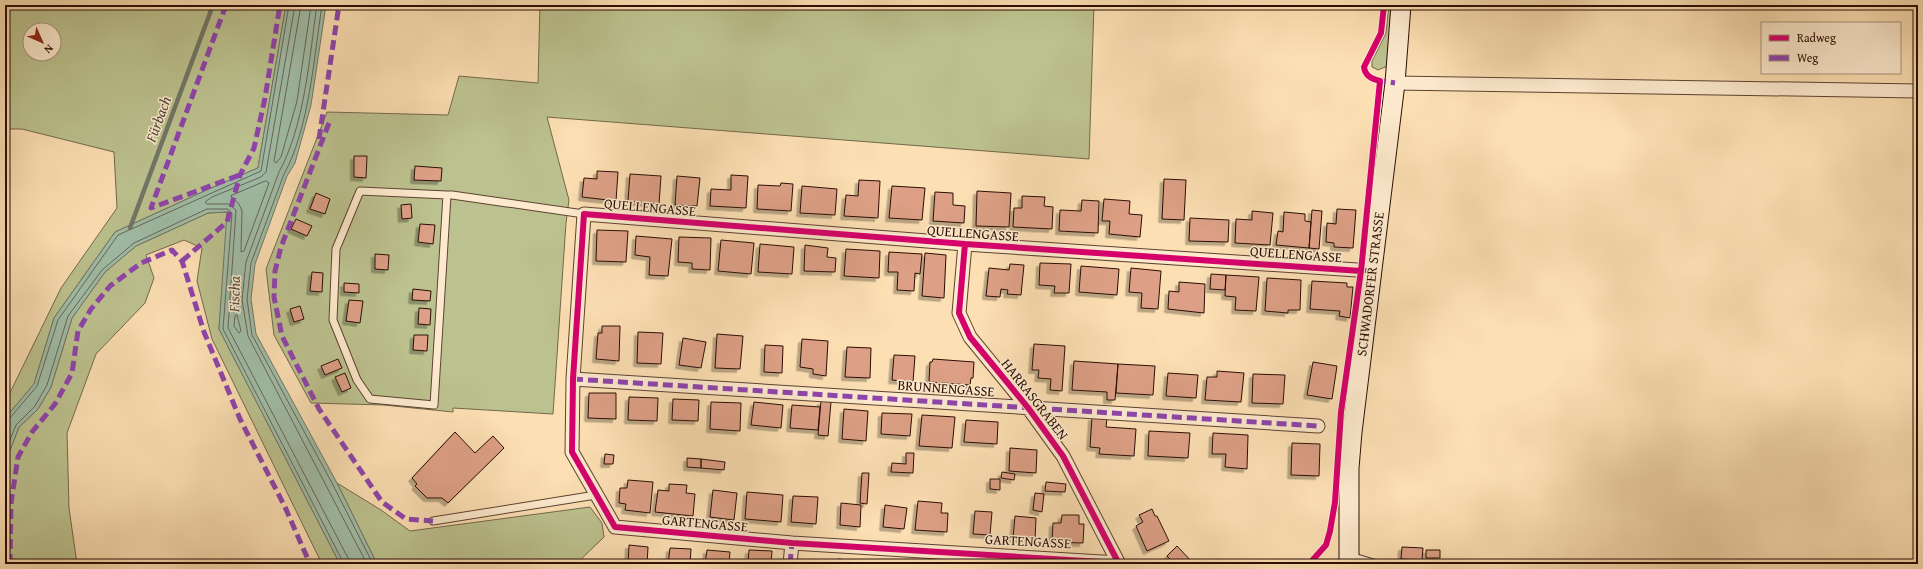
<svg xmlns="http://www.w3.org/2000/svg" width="1923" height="569" font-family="'Gentium Book Plus',serif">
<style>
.green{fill:#bcc28f;stroke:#73684a;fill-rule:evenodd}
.water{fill:#a0bda8;stroke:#717766}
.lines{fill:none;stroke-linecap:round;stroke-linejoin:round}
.shore{stroke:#656656;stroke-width:1}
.stream{stroke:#717766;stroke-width:4.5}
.building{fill:#dda086;stroke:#2a0e04;filter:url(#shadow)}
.lane-casing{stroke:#5e4230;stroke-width:9}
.street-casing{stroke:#5e4230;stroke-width:15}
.secondary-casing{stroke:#2a0e04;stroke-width:21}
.lane{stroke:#fdeace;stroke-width:7}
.street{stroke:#fdeace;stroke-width:13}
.secondary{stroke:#fdeace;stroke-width:19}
.quiet{stroke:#8e44ad;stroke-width:5;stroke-dasharray:10 5;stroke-linecap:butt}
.cycleway-casing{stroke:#fdeace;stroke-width:8}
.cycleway{stroke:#d6006c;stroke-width:6}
.labels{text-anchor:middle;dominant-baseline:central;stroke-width:3;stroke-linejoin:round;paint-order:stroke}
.street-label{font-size:14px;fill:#2a0e04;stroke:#fdeace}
.water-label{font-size:15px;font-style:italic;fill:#534b3d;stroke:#fdeace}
</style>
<defs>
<filter id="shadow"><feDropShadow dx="-3.5" dy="3.5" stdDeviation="0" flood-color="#0004"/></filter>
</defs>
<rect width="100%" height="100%" fill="#fcdfb3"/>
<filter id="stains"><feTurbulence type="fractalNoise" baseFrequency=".005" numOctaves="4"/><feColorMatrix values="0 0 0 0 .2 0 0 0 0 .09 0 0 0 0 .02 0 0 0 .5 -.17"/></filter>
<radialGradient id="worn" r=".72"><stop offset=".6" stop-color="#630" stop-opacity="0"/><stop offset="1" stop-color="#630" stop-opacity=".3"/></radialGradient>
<path class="green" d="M5 5H286L258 168 209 189 115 232 54 318 34 384 7 416 5 420V403L61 288 117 208 114 152 22 129H5ZM30 30H54V54H30Z
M540 5H1094L1089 159 547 117 569 200 566 223 553 414 453 408V412L384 405 311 403 274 335 266 269 327 112 448 115 459 76 538 83Z
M1389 5H1395L1390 65 1378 70 1372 67V61L1386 33Z
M228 212 219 329 340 564H322L212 339 197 281 202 248 184 240 146 255 154 278 145 303 96 354 67 433 69 508 77 564H5V463L19 427 38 409 51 387 72 318 105 272 136 246 208 213Z
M337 483 381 510 410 531 590 507 602 523 604 537 576 564H377Z"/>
<path class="water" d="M286 5H326L311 105 295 163 287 176 255 264 251 299 256 334 337 483 377 564H340L219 329 227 212 208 213 136 246 105 272 72 318 51 387 38 409 19 427 5 463V420L7 416 34 384 54 318 115 232 209 189 258 168Z"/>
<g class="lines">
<path class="shore" d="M295 5 266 172 261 177 212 197 205 202 207 204H229L236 210 228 328 348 558 349 564
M301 5 274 161 276 163 281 157 297 101 311 5
M317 5C309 59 305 124 279 172L246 262 242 300 248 336 367 564
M322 5C314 57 309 129 284 174L251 263 247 299 252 335 333 485 373 564
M266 181 269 183 244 251 241 252 242 211 239 204 231 196Z
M237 315 241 331 239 333 234 326 235 316Z
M5 420 9 419 37 386 58 320 118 235 261 171 289 5
M5 452 16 425 35 406 47 385 68 316 102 270 134 243 207 209H228L232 214 223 329 344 564"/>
<path class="stream" d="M130 228 213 5"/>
</g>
<path class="building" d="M354 156H367L366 178 354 177Z
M415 166 442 168 441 181 414 180Z
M597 171 618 172 616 201 582 197 584 178 597 179Z
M630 174 661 176 659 204 628 201Z
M731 175 748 176 746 208 710 206 711 189 731 190Z
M677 176 700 178 697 206 675 205Z
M1164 179 1186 180 1184 220 1162 219Z
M859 180 880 181 878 218 844 216 846 195 858 196Z
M781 183 793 184 791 211 757 209 758 185 780 186Z
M802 186 837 189 835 215 800 213Z
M892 186 925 188 922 220 889 218Z
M977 191 1011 193 1009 227 976 226Z
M935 192 953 193V205L965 206 964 223 933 221Z
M316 193 330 199 325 214 310 209Z
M1022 196 1045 197 1044 206 1053 207 1052 229 1013 227 1014 208H1022Z
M1104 199 1130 201 1129 214 1142 215 1140 237 1109 234 1110 221H1102Z
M1082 200 1099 201 1098 233 1059 231 1060 210 1081 211Z
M411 204 412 218 402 219 401 205Z
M1337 209 1356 210 1353 248 1334 247V243L1326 242 1327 223 1336 224Z
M1312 210 1322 211 1319 249 1309 248Z
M1252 211 1273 213 1270 245 1235 243 1236 219 1252 220Z
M1284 212 1305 214V221L1311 222 1309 248 1276 245 1278 231 1283 232Z
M1190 218 1229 220 1228 242 1189 241Z
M296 219 312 226 307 236 291 229Z
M420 224 435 225 433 244 418 242Z
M597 230 628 231 626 262 596 261Z
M636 236 672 239 668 276 649 275 650 257 635 255Z
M679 237 711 238 710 270 692 269V263L678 262Z
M721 240 754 243 751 274 718 271Z
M760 244 794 247 792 274 758 272Z
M805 245 828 248 827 257 836 258 835 272 804 271Z
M846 249 880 251 879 278 844 276Z
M889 252 922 254 920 274 915 273 914 291 897 290 898 272H888Z
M925 253 946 255 944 298 922 296Z
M375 254 389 255 388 270 375 269Z
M1040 263 1071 264 1069 293H1054L1055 286 1039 285Z
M1010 264 1024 265 1021 295 1007 294 1008 290 1001 289 1000 297 986 296 989 268 1009 270Z
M1081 266 1119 269 1117 295 1079 292Z
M1131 268 1161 271 1158 309 1141 308 1142 293 1129 292Z
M312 272 323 273 322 292 310 291Z
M1211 274 1226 275 1225 290 1210 289Z
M1226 275 1259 277 1256 311 1235 310 1236 297 1225 296Z
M1267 278 1301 280 1300 310H1288V313L1265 311Z
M1312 281 1347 283V287H1353L1350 318 1339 316 1340 311 1310 309Z
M1179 282 1205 284 1204 313 1168 309 1169 291 1179 292Z
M344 283 359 284V293L344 292Z
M413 289 431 291 430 301 412 300Z
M349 300 363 301 360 323 346 321Z
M300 306 304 319 294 322 290 309Z
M419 308 431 309 430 325 418 324Z
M602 326H620L619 361 596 359 598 333H602Z
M638 332 663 333 661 364 637 363Z
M717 334 743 336 740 369 715 368Z
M414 335H428L427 351 413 350Z
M683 338 706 342 701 368 679 365Z
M802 339 828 341 826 376 813 374V369L800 367Z
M1034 344 1065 346 1062 391 1050 390 1051 379 1038 378 1039 370H1032Z
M765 345 783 346 782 373 764 372Z
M847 347 871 348 870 378 845 377Z
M894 355 915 356 913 382 892 380Z
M338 359 342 368 325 375 321 366Z
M933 359 974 362 973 378H971L970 385 929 382 930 362H932Z
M1074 361 1118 364 1115 400H1107V392L1072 390Z
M1313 362 1337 366 1332 399 1307 395Z
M1118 364 1155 366 1153 395 1116 393Z
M1217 371 1244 373 1241 402 1205 400 1207 377H1217Z
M345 373 351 388 342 392 335 377Z
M1168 373 1198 375 1196 398 1166 396Z
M1253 374 1285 375 1283 404 1252 403Z
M589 393H616V419L588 418Z
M629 397 658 398 657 421 628 420Z
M673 399 699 400 698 421 672 420Z
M821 401 831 402 828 436 818 435Z
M711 402 741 403 740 431 710 429Z
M754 402 783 405 781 428 751 425Z
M792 405 820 407 818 430 790 428Z
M844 409 868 411 866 441 842 439Z
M882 413 912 414 910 436 881 434Z
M922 415 955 417 952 448 919 446Z
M1092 417 1107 418 1106 427 1136 429 1134 456 1099 454 1100 448 1090 447Z
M966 420 998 422 997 444 964 442Z
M1149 431 1190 433 1188 458 1148 456Z
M455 432 475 453 493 436 504 448 448 503 442 498H427L415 486 417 484 412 478Z
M1213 433 1248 435 1247 469 1225 467 1226 454H1212Z
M1292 443 1320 444 1319 476 1291 475Z
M1010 448 1037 450 1036 473 1009 471Z
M906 453H914L913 473 891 472 892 463 906 464Z
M605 454 614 455 613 464H604Z
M687 458 701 459V468L687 467Z
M701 459 725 462 724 470 701 468Z
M1002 472 1015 474 1014 480 1001 478Z
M862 473H869L867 504 860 503Z
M990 479H1000V490L990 489Z
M628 480 653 482 650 513 625 510 626 504 619 503 620 488H627Z
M1046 482 1066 484 1065 492 1045 491Z
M669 484 687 485 686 493 695 494 693 516 655 512 658 490 669 491Z
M713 490 737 493 734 520 710 517Z
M747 492 783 495 781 522 745 519Z
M1035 493 1044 494 1042 512 1033 510Z
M793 496 818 497 816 524 791 522Z
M918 501 942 503 941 513H948L947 532 915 530Z
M841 503 861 505 860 527 840 525Z
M885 505 907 508 904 529 883 527Z
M1152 509 1155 516H1157L1169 541 1147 551 1136 526 1143 522 1139 515Z
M975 511 992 512 990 535 973 534Z
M1062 515H1079V524H1084L1083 543 1052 542 1053 523H1061Z
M1015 516 1036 518 1035 540 1013 538Z
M629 545 648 547 647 564H628Z
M1177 546 1194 564H1174L1167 556Z
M1402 547 1423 548 1422 560 1401 559Z
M670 548 691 549 690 564H668Z
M707 550 730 552 729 564H705Z
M749 550 772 551 771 564H748Z
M1426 550H1440V558H1426Z
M838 559 858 561V564H838Z
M875 561 900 562V564H875Z"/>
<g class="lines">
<defs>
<path id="lane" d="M447 195 434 405 370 399 357 380 333 320 336 249 360 191 447 195H452L584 214
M433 521 596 495
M1350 556 1377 564"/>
<path id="street" d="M1395 83 1918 91
M965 244 959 313 970 337 1029 409 1063 456 1119 564
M573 379 1318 426
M1118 563 792 543 615 527 572 452 573 379 584 214 965 244 1372 271
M790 564 792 543"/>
<path id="secondary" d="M1349 564V468L1352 432 1395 83 1401 5"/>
</defs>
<use href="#lane" class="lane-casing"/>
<use href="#street" class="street-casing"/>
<use href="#secondary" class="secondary-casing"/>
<use href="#lane" class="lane"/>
<use href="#street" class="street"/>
<use href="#secondary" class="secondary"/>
<path class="quiet" d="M226 5 151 208 240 175
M1376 80 1395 83
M329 123 281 247 275 271 274 297 282 336 319 409 382 502 406 519 433 521
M319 139 339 5
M182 261 227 222 240 175 254 148 265 98 280 5
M1358 270 1372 271
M573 379 1318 426
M10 564 11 503 18 457 32 432 55 404 72 373 78 331 91 309 110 286 141 263 172 250 182 261 204 332 240 419 285 507 310 564
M790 564 792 543"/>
<defs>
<path id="cycleway" d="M965 244 959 313 970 337 1029 409 1063 456 1119 564
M1118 563 792 543 615 527 572 452 573 379 584 214 965 244 1361 271
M1309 564 1326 545 1330 531 1335 502 1341 412 1361 271 1380 81C1372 79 1365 76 1364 67L1381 33 1384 5"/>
</defs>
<use href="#cycleway" class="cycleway-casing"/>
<use href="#cycleway" class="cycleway"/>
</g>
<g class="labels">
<g class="street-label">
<text transform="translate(650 207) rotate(5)">QUELLENGASSE</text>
<text transform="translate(973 233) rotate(4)">QUELLENGASSE</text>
<text transform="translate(1296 254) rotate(4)">QUELLENGASSE</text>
<text transform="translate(1370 284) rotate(-83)">SCHWADORFER STRASSE</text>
<text transform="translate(946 388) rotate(4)">BRUNNENGASSE</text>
<text transform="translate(1035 399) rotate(52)">HARRASGRABEN</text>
<text transform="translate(705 523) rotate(5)">GARTENGASSE</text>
<text transform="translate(1028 541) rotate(3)">GARTENGASSE</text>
</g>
<g class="water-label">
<text transform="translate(158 119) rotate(-70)">Fürbach</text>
<text transform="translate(234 294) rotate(-89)">Fischa</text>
</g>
</g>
<rect width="1923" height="569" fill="none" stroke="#fcdfb3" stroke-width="20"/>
<rect x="6" y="6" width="1911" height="557" fill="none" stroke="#2a0e04" stroke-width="2"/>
<rect x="10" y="10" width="1903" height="549" fill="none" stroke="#2a0e04"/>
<rect x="1761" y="22" width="140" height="52" fill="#fdeace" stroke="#a9927d"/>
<rect x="1769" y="35" width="20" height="6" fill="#d6006c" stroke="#a9927d"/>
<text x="1797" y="42" font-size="12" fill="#2a0e04">Radweg</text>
<rect x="1769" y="55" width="20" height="6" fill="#8e44ad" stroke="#a9927d"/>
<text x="1797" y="62" font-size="12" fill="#2a0e04">Weg</text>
<g transform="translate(42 42) rotate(135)"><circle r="19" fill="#fdeace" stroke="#a9927d"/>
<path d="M0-3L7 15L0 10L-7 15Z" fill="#8f2418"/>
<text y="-6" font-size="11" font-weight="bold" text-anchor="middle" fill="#2a0e04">N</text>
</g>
<rect width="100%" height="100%" filter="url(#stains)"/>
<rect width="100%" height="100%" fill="url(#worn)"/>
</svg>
